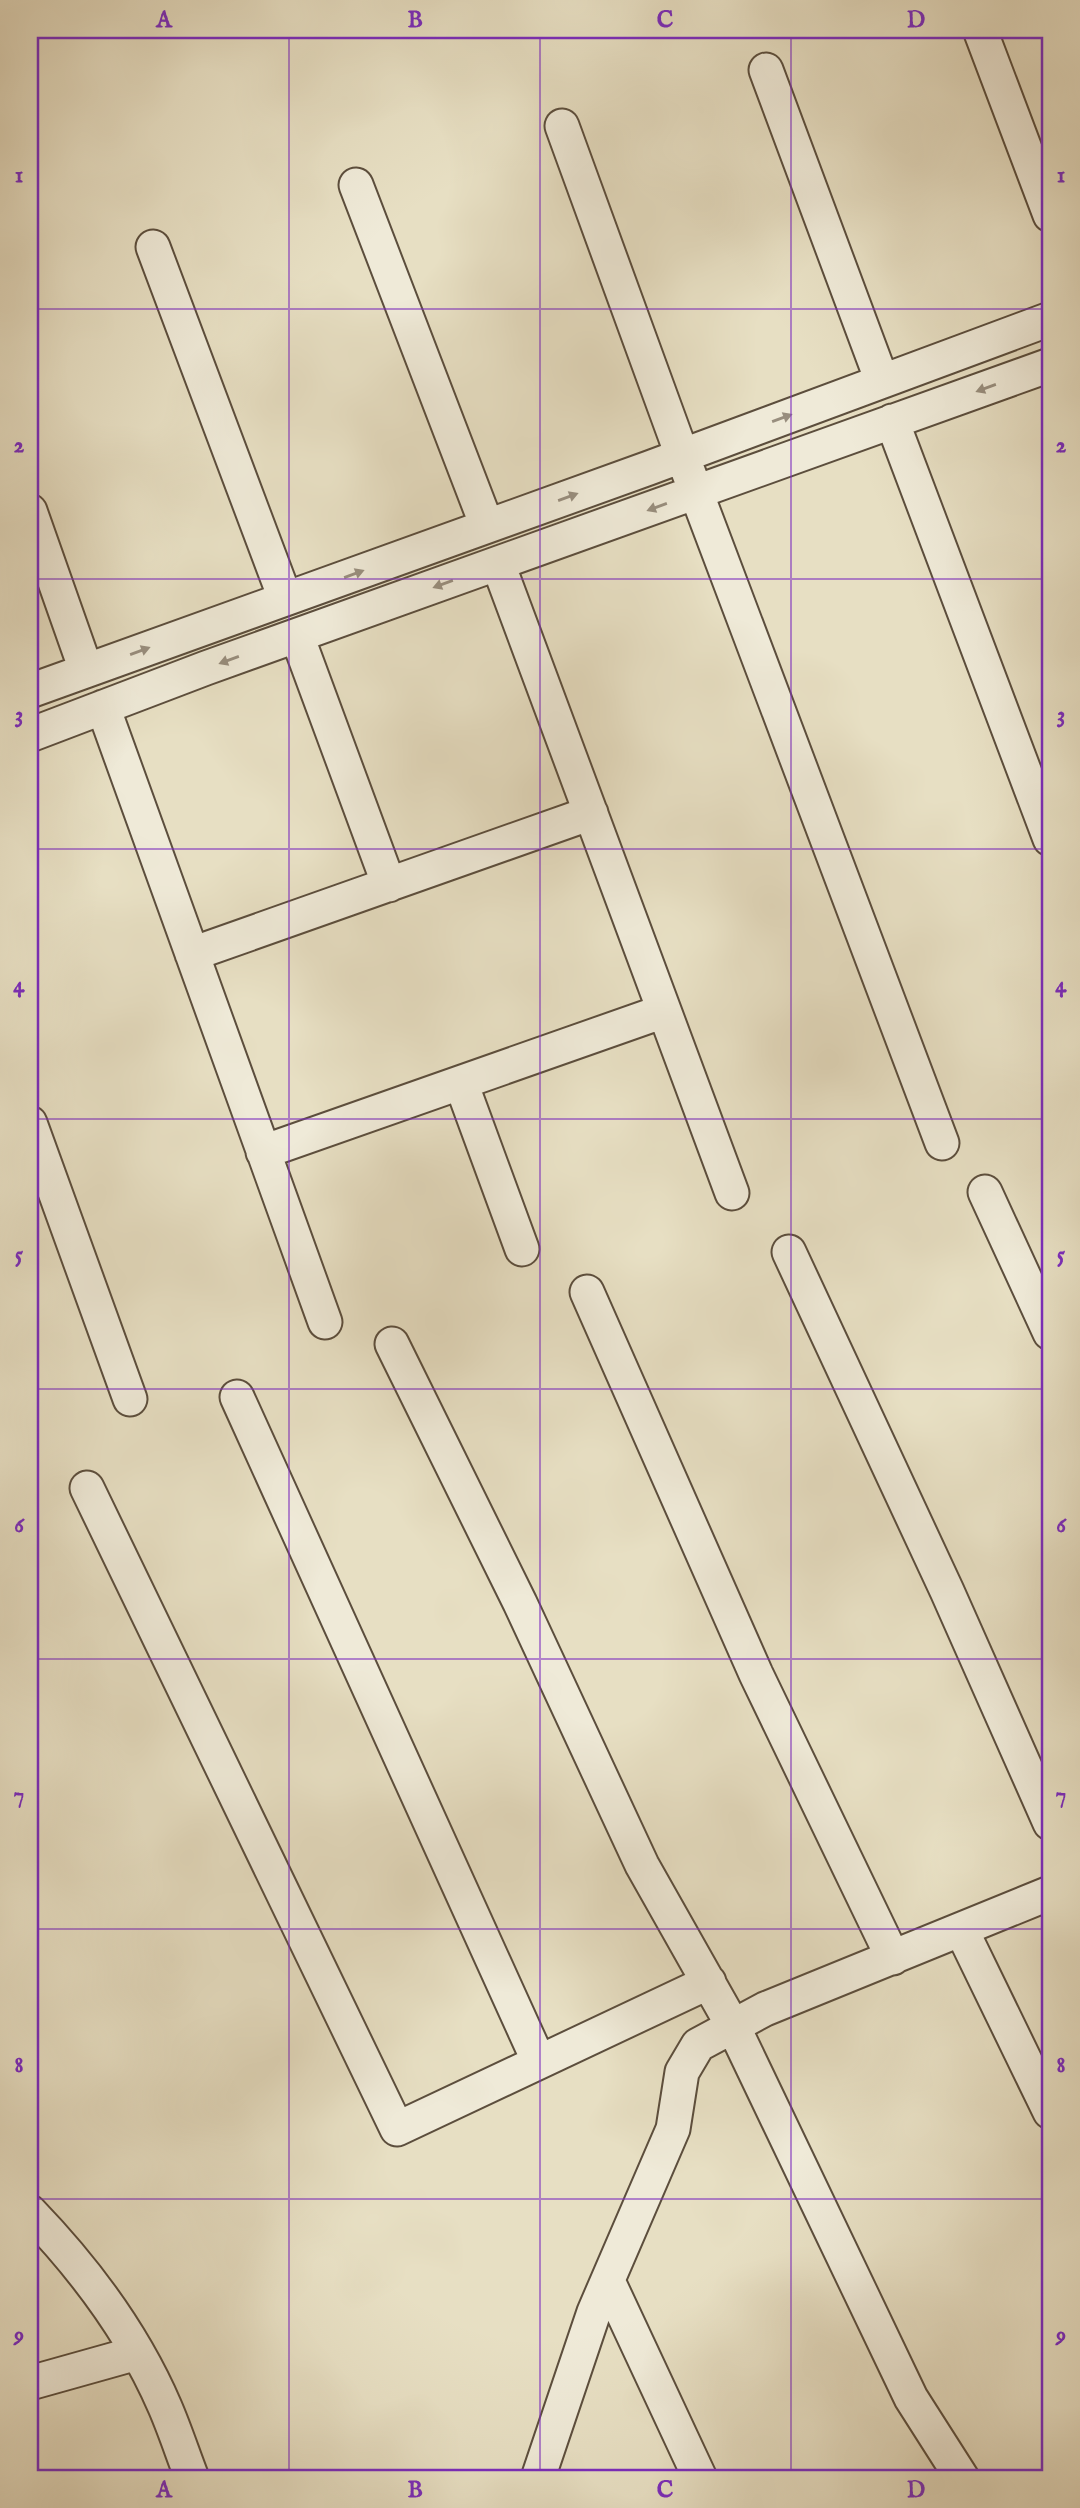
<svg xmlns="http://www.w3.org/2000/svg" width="1080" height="2508" font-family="'IM FELL English',serif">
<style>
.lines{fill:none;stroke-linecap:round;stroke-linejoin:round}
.minor-casing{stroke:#5c4e3d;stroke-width:37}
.minor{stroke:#efead8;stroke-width:33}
.oneway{fill:#988e7e}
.grid{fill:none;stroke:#7b2cbf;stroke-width:2;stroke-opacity:0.55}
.neatline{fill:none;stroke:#7b2cbf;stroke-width:2.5}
.grid-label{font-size:23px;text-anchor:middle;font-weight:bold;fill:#7b2cbf}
</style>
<rect width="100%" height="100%" fill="#e7dfc3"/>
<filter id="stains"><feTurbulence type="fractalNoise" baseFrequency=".00286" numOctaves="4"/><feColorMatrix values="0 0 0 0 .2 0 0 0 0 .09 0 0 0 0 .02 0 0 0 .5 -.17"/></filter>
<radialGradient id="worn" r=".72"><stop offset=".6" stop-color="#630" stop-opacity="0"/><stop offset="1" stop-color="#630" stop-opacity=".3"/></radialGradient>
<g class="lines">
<defs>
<path id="minor" d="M980 30 1050 215
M766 70 882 381
M562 126 682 455 942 1143
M356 185 487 526
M153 247 285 598
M892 421 1050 839
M30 511 86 670
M498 564 732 1193
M297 636 389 885
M30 691 649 468 1050 319
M103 707 325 1322
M30 735 206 668 1050 365
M192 954 591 813
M461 1083 522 1249
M30 1123 130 1399
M263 1152 664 1011
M985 1192 1050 1333
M789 1252 947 1591 1050 1823
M587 1292 756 1674 893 1958
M392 1344 520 1603 642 1865 733 2026 911 2398 962 2478
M237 1397 539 2062
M87 1488 397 2129 709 1982
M962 1931 1050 2112
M30 2212C84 2268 134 2335 165 2407 175 2430 183 2455 192 2478
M608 2281 700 2478
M30 2383 137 2353
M538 2478 594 2312 673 2129 682 2072 698 2045 765 2009 1050 1893"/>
</defs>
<use href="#minor" class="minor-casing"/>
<use href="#minor" class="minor"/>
</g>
<defs><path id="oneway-solid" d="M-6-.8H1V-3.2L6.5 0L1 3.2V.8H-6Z" transform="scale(1.75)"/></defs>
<g class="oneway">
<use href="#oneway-solid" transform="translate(986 388) rotate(160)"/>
<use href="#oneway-solid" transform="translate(782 418) rotate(-20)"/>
<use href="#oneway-solid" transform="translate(568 497) rotate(-20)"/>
<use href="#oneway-solid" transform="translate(657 507) rotate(160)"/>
<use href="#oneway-solid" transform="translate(354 574) rotate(-20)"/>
<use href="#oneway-solid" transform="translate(443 584) rotate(160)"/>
<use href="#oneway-solid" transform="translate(140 651) rotate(-20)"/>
<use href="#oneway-solid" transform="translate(229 660) rotate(160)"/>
</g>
<path class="grid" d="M289 30V2478M540 30V2478M791 30V2478M30 309H1050M30 579H1050M30 849H1050M30 1119H1050M30 1389H1050M30 1659H1050M30 1929H1050M30 2199H1050"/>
<rect width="1080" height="2508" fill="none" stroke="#e7dfc3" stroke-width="77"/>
<rect x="38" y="38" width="1004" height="2432" class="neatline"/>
<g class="grid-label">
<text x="164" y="27">A</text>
<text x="415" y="27">B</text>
<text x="665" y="27">C</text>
<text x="916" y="27">D</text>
<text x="19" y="182">1</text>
<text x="1061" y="182">1</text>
<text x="19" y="452">2</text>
<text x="1061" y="452">2</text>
<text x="19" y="722">3</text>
<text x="1061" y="722">3</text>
<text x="19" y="992">4</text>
<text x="1061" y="992">4</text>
<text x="19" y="1262">5</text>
<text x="1061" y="1262">5</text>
<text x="19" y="1532">6</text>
<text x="1061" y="1532">6</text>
<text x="19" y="1802">7</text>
<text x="1061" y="1802">7</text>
<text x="19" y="2072">8</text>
<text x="1061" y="2072">8</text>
<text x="19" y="2342">9</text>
<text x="1061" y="2342">9</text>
<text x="164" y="2497">A</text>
<text x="415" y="2497">B</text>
<text x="665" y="2497">C</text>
<text x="916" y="2497">D</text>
</g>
<rect width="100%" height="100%" filter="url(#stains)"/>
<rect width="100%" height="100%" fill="url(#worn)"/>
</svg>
